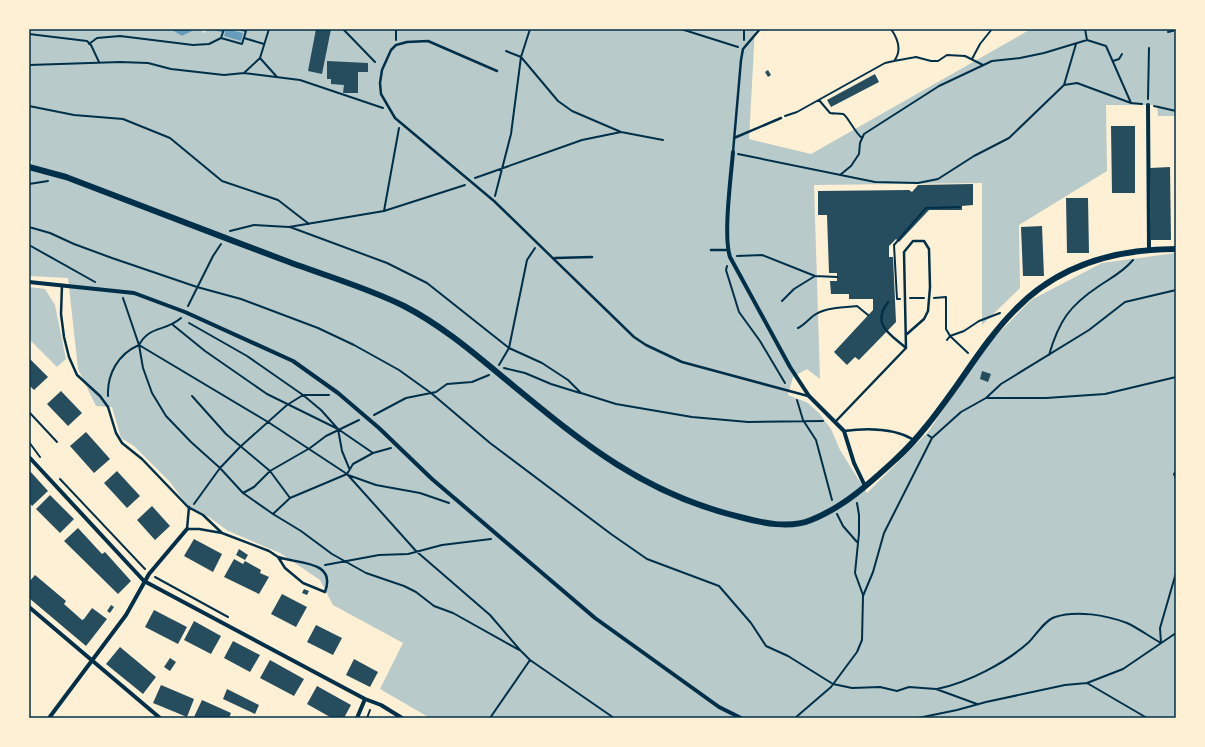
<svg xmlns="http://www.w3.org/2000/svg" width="1205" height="747" font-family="Signika,sans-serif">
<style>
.green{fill:#b9caca}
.water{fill:#669bbc}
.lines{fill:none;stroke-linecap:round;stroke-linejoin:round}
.stream{stroke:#669bbc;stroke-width:3}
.building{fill:#264d5e}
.path{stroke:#003049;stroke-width:2}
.service{stroke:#003049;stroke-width:2.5}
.minor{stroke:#003049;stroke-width:4}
.tertiary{stroke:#003049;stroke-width:6}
.neatline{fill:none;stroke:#003049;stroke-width:1.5}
</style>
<rect width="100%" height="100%" fill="#fdf0d5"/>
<path class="green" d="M29 29H170L182 36C191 32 196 26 205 33L208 29H755L749 139 811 154 1031 29H1176V116H1158L1157 105H1106L1107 171 1019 225 1020 288 982 325V183L814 185 820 379 807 369 793 377 788 395 808 403 820 414 831 429 840 450 867 493 928 432 986 346 1031 300 1102 263 1176 253V718H430L380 689 403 643 333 605 320 580 280 553 228 531 209 517 189 508 170 482 134 446 121 438 112 407 96 406 78 369 68 278 29 276V173L32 161 29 160Z
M29 287 45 289 55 305 66 359 57 367 29 339Z"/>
<path class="water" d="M170 29H196L182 36Z
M226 29 243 33 241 41 224 36Z"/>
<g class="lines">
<path class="stream" d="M216 29 223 31"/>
</g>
<path class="building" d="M316 29H331L322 74 308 71Z
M327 61 368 63V72H358V93H343L344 85 331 84V79H327Z
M768 70 771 75 768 77 765 72Z
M875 74 879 82 831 107 827 100Z
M1111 126H1135V193H1112Z
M1170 167 1171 240H1151L1150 168Z
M973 184V205L962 206V210H929L899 242 896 239 889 246V257H893L896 322 859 360 855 357 847 365 834 352 873 310V299H849V294H831L830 281H837V273H829L827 215H818V191L909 190 912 192 918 185Z
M1066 198H1088L1089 253H1067Z
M1042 226 1044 276H1023L1021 227Z
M29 358 48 377 34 390 29 385Z
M982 371 991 374 988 382 980 379Z
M61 391 82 413 68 426 47 404Z
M86 432 110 459 94 473 70 446Z
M29 470 48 491 32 506 29 502Z
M117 471 140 496 127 508 104 483Z
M50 495 74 519 60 533 36 509Z
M152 506 170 526 155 540 137 520Z
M78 528 102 554 105 552 131 581 118 594 64 541Z
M194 539 222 554 213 572 184 556Z
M239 549 248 555 245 560 236 555Z
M234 559 243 564 245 561 261 570 260 573 269 577 259 594 224 577Z
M35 575 66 601 64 604 82 620 84 619 92 608 107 619 86 646 29 598V582Z
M304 589 309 591 307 595 302 593Z
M282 594 307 607 296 627 271 614Z
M111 605 114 607 110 613 107 611Z
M154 610 187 627 178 644 145 627Z
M194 621 221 636 211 654 184 640Z
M316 625 342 638 333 655 307 642Z
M233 641 260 655 250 672 224 658Z
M120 647 156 677 143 694 106 664Z
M170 658 176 662 170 671 164 667Z
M354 659 378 672 370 687 346 675Z
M270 660 304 679 294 696 260 678Z
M161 685 194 699 187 717 153 703Z
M317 686 351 705 344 718H329L330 717 307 704Z
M227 689 259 705 255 714 223 699Z
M202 700 231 713 229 718 194 717Z"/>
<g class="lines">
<path class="path" d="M224 29 221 38 242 44 246 31 239 29
M343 29 375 62
M681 29 738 47
M891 29C898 39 902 51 894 61
M1085 29 1087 40
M1168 32 1176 30
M29 34 87 41 91 45 99 62
M244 38 264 44
M396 40V29
M744 40V29
M89 44 97 38 120 36 193 45 209 44 221 38
M506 51 521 57 558 101 572 111 621 132 663 140
M260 58 277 77
M972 59 980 44 992 29
M1113 61 1119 59 1122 54
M29 65 120 62 148 63 171 69 224 75 244 73 300 80 383 108
M244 73 260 58 269 29
M1064 85 1076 44
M1148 99 1149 48
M819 100 830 113C834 114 839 113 843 114 847 115 855 133 862 138
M29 106 74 115 123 119 170 138 222 181 278 200 309 224
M1154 106 1176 111
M785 116 797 112 885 63 894 61 916 57 931 61H938L947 55 965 56 983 65
M738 154 875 182 918 183 938 179 974 156 1009 138 1064 85 1077 83 1131 103 1142 104
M840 175 851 166 859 154 860 143 864 134 939 86 992 61 1020 58 1044 53 1087 40 1106 46 1131 103
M475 178 582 140 621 132
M29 184 48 181
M495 196 511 134 521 57 530 29
M384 211 399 128
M29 227 50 233 74 244 112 258 197 287 241 299 318 328 354 345 399 370 431 393 490 443 611 534 647 559 719 586 751 623 766 646 788 656 833 684 852 688 880 687 897 691 909 687 936 689 977 704
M290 227 387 263 427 283 509 348 542 363 568 380 581 393 616 404 692 417 748 422 823 421
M230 231 254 225 289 227 384 211 465 185
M29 245 95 282
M737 256 762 255 815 276 837 277
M727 266 726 270 739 312 760 341 785 383
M123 298 139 345 268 422 347 474 416 551 490 615 520 650
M910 298H924
M934 298 946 297V329L950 336 968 353
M900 299H897L894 245 926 208 960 207
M782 301 794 289 815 276
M188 306 213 256 221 244
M181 318C165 332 150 325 139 345L143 368 152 393 166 416 191 442 220 468 243 493 273 514 301 531 332 554 366 573 404 586 416 592 434 606 453 613 521 651 530 660 614 718
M189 323 247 356 303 395 321 410 338 429 342 451 349 468
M173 325 205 351 267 394 338 429 373 453
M798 328C804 325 808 320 813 316 825 307 842 308 857 306L868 315
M947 340 950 336 964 331 979 321 1000 313
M1049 355C1059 321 1069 306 1099 286 1111 278 1123 272 1133 260
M499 365 509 348 527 260 535 248
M504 368 525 373 551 384 580 393
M108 396C107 374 118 354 139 345
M192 396 226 434 270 471 290 498
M987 398H1046L1105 394 1176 377
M797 400 803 420 816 440 832 500
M29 412 57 442
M374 415 406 398 436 392 447 384 472 382 489 375
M928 435 932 438 961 412 986 398 1001 384 1089 330 1125 302 1176 290
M29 442 40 457
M1176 471 1174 474 1176 479
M348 475 376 485 420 493 449 503
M60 479 145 569
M243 493 254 487 270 471 310 448 326 436 359 420
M857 503 859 515V533L855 573 863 595
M194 504 220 468 240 447 287 405 303 395H329
M273 514 290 498 347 474 353 464 373 453 391 448
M837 514 843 526 857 542
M325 565 379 555 408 554 442 545 491 539
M155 577 228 617
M1161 643 1160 628 1176 573
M1087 683 1147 718
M937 689C967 683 1006 663 1029 642 1036 635 1045 620 1055 617 1076 610 1106 615 1127 623 1138 628 1150 637 1161 643
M367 718 370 710
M490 718 530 660
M795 718 831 687 857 652 862 640 863 596 873 572 884 533 932 438
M918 718 957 710 986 702 1065 685 1087 683 1123 669 1176 633"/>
<path class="service" d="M497 71 428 41 407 42 396 45 391 50 382 70 380 83 381 94 395 118 494 201 634 337 646 345 682 362 808 396
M734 138 781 118
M733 152 741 60 743 49 760 29
M711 250H728
M555 258 592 257
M62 285 61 314 64 337 69 357 77 375 100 396 108 407 116 433 122 443 142 459 188 507 203 515 222 533 269 551 278 557 285 568 303 583 325 592C337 560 297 564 278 557
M888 302C871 325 890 334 906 348
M836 421 906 348 904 252 913 241H924L929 249 930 287 928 311 924 319 907 334
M844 431C867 428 894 428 914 440
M189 507 187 529H199L222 533"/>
<path class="minor" d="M1148 105 1149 249
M733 152C731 177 723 236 730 257L790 367 809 396 844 431 854 463 865 486
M29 282 134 293 185 312 293 361 338 393 379 428 432 479 595 618 719 707 741 718
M29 457 144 581 365 699 381 705 402 718
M29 607 160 718
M49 718 126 615 149 574 187 529
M357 718 365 699"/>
<path class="tertiary" d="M29 167 66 177C137 204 209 232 281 259 320 274 366 287 404 306 443 326 476 355 510 383 584 444 644 494 740 517 762 523 790 529 811 520 844 507 871 482 896 459 919 438 937 413 955 388 974 361 992 333 1015 310 1058 265 1116 249 1176 249"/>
</g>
<rect width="1205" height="747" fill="none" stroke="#fdf0d5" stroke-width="60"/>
<rect x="30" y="30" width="1145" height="687" class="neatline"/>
</svg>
